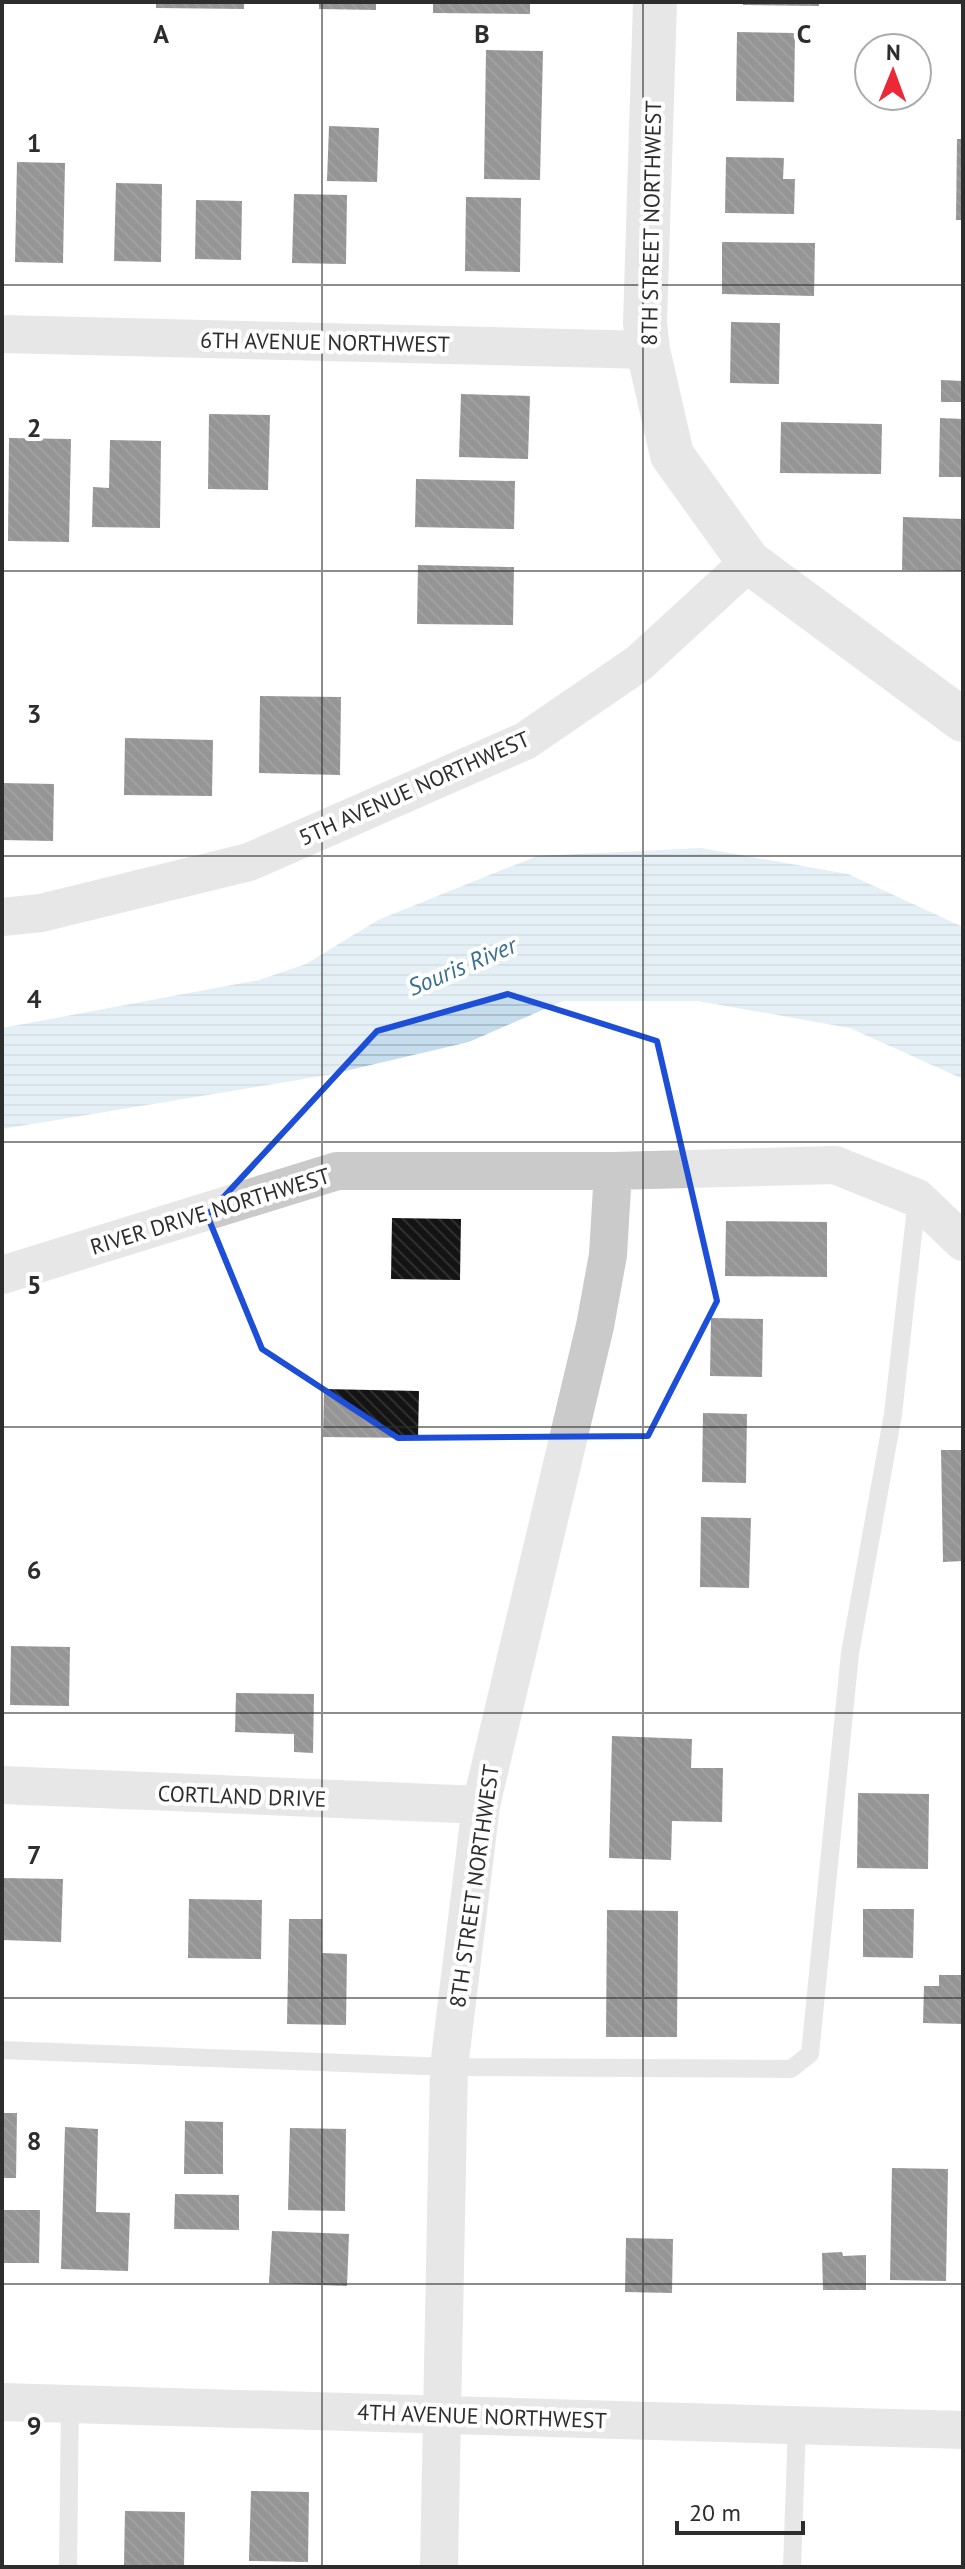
<svg xmlns="http://www.w3.org/2000/svg" width="965" height="2569" font-family="'PT Sans',sans-serif">
<style>
.water{fill:url(#water-rules)}
.building{fill:url(#building-back-hatch)}
.lines{fill:none;stroke-linecap:round;stroke-linejoin:round}
.service{stroke:#cacaca;stroke-width:18}
.minor{stroke:#cacaca;stroke-width:38}
.tertiary{stroke:#cacaca;stroke-width:44}
.marked{fill:none;stroke:#1d4ed8;stroke-width:6;stroke-linejoin:round}
.grid{fill:none;stroke:#2d2d2d;stroke-width:2;stroke-opacity:0.55}
.labels{text-anchor:middle;dominant-baseline:central;stroke-width:8;stroke-linejoin:round;paint-order:stroke}
.street-label{font-size:22px;fill:#2d2d2d;stroke:#fff}
.water-label{font-size:24px;font-style:italic;fill:#397092;stroke:#fff}
.grid-label{font-size:26px;text-anchor:middle;font-weight:bold;fill:#2d2d2d;stroke:#fff;stroke-width:8;stroke-linejoin:round;paint-order:stroke}
</style>
<defs>
<pattern id="water-rules" width="6" height="5" patternUnits="userSpaceOnUse" patternTransform="scale(2)"><rect width="6" height="5" fill="#c5ddec"/><path d="M0 2.5h6" fill="none" stroke="#aabecb"/></pattern>
<pattern id="building-back-hatch" width="6" height="6" patternUnits="userSpaceOnUse" patternTransform="scale(2)"><rect width="6" height="6" fill="#141414"/><path d="M-1 5l2 2M0 0l6 6M5-1l2 2" fill="none" stroke="#2e2e2e"/></pattern>
</defs>
<rect width="100%" height="100%" fill="#fff"/>
<path class="water" d="M701 848 848 874 963 927V1079L850 1028 698 1001H563L469 1042 328 1075 2 1129V1028L259 980 306 964 378 920 537 856Z"/>
<path class="building" d="M156 2H244V9L156 8Z
M319 2H376V10L319 9Z
M433 2H530V14L433 13Z
M743 2H819V6L743 5Z
M737 32 795 33 794 102 736 101Z
M486 50 543 51 540 180 484 179Z
M329 126 379 128 377 182 327 181Z
M957 139H963V220H956Z
M726 157 784 158 783 179H795L794 214 725 213Z
M17 162 65 163 63 263 15 262Z
M116 183 162 184 161 262 114 261Z
M294 194 347 195 346 264 292 263Z
M466 197 521 198 520 272 465 271Z
M196 200 242 201 241 260 195 259Z
M722 242 815 243 814 296 722 294Z
M731 322 780 323 779 384 730 383Z
M941 380 963 381V402H941Z
M461 394 530 396 528 459 459 457Z
M209 414 270 415 268 490 208 489Z
M940 418 963 419V477H939Z
M781 422 882 424 881 474 780 473Z
M9 438 71 439 69 542 8 541Z
M110 440 161 441 160 528 92 527 93 487 109 488Z
M416 479 515 481 514 529 415 527Z
M903 517 963 519V571L902 570Z
M418 565 514 567 513 625 417 624Z
M260 696 341 697 340 775 259 773Z
M125 738 213 740 212 796 124 795Z
M2 783 54 784 53 841 2 840Z
M392 1218 461 1219 460 1280 391 1279Z
M726 1221 827 1222V1277L725 1276Z
M711 1318 763 1319 762 1377 710 1376Z
M324 1389 419 1391 418 1438 323 1437Z
M703 1413 747 1414 746 1483 702 1482Z
M941 1450H963V1561L943 1562Z
M701 1517 751 1518 749 1588 700 1587Z
M11 1646 70 1647 69 1706 10 1705Z
M236 1693 314 1694 313 1753 294 1752V1734L235 1732Z
M612 1736 692 1739 691 1768H723L722 1822 672 1821 671 1860 609 1858Z
M858 1793 929 1794 928 1869 857 1868Z
M2 1878 63 1879 61 1942 2 1940Z
M189 1899 262 1900 261 1959 188 1958Z
M863 1909H914L913 1958 863 1957Z
M607 1910 678 1911 677 2037H606Z
M289 1919H322V1953L347 1954 346 2025 287 2024Z
M939 1975H963V2024L923 2023 924 1986H939Z
M2 2113H17L16 2178H2Z
M185 2121 223 2122V2174H184Z
M65 2127 98 2129 96 2212 130 2213 128 2271 61 2269Z
M290 2128 346 2129 345 2211 288 2210Z
M892 2168 948 2169 946 2281 890 2280Z
M175 2194 239 2195V2230L174 2229Z
M2 2210H40L39 2263H2Z
M272 2231 349 2234 347 2286 269 2283Z
M626 2238 673 2239 672 2293 625 2292Z
M842 2252 843 2256 866 2255V2290H823L822 2253Z
M251 2491 309 2492 308 2562 249 2561Z
M125 2511 185 2512 184 2567 124 2566Z"/>
<g class="lines">
<path class="service" d="M2 2050 449 2067 791 2069 810 2054 850 1653 893 1414 917 1198
M68 2567 70 2404
M792 2567 797 2426"/>
<path class="minor" d="M2 334 648 350
M2 917 41 913 249 862 525 741 639 663 749 562
M2 1275 337 1171H613L835 1165 917 1198 963 1242
M2 1785 481 1805
M2 2402 963 2430
M439 2567 449 2067 481 1805 595 1326 608 1255 613 1171"/>
<path class="tertiary" d="M655 2 645 323 648 350 672 455 749 562 963 720"/>
</g>
<path d="M0 0H965V2569H0ZM508 994 657 1041 717 1301 648 1436 398 1438 262 1349 207 1215 377 1031Z" fill="#fff" fill-opacity=".55" fill-rule="evenodd"/>
<path class="marked" d="M508 994 657 1041 717 1301 648 1436 398 1438 262 1349 207 1215 377 1031Z"/>
<path class="grid" d="M322 2V2567M643 2V2567M2 285H963M2 571H963M2 856H963M2 1142H963M2 1427H963M2 1713H963M2 1998H963M2 2284H963"/>
<g class="labels">
<g class="street-label">
<text transform="translate(651 223) rotate(-89)">8TH STREET NORTHWEST</text>
<text transform="translate(325 342) rotate(1)">6TH AVENUE NORTHWEST</text>
<text transform="translate(414 788) rotate(-24)">5TH AVENUE NORTHWEST</text>
<text transform="translate(210 1211) rotate(-17)">RIVER DRIVE NORTHWEST</text>
<text transform="translate(242 1796) rotate(2)">CORTLAND DRIVE</text>
<text transform="translate(474 1886) rotate(-82)">8TH STREET NORTHWEST</text>
<text transform="translate(482 2416) rotate(2)">4TH AVENUE NORTHWEST</text>
</g>
<g class="water-label">
<text transform="translate(462 966) rotate(-23)">Souris River</text>
</g>
</g>
<g class="grid-label">
<text x="161" y="43">A</text>
<text x="482" y="43">B</text>
<text x="804" y="43">C</text>
<text x="34" y="152">1</text>
<text x="34" y="437">2</text>
<text x="34" y="723">3</text>
<text x="34" y="1008">4</text>
<text x="34" y="1294">5</text>
<text x="34" y="1579">6</text>
<text x="34" y="1864">7</text>
<text x="34" y="2150">8</text>
<text x="34" y="2435">9</text>
</g>
<rect width="965" height="2569" fill="none" stroke="#2d2d2d" stroke-width="8"/>
<g transform="translate(893 72) rotate(1)"><circle r="38" fill="#ffffff" stroke="#ababab" stroke-width="2"/>
<path d="M0-6L14 30L0 20L-14 30Z" fill="#eb2838"/>
<text y="-12" font-size="22" font-weight="bold" text-anchor="middle" fill="#2d2d2d">N</text>
</g>
<path d="M677 2521v12h126v-12" fill="none" stroke="#2d2d2d" stroke-width="4"/>
<text x="689" y="2521" font-size="24" fill="#2d2d2d" stroke="#ffffff" stroke-width="6" paint-order="stroke">20 m</text>
</svg>
